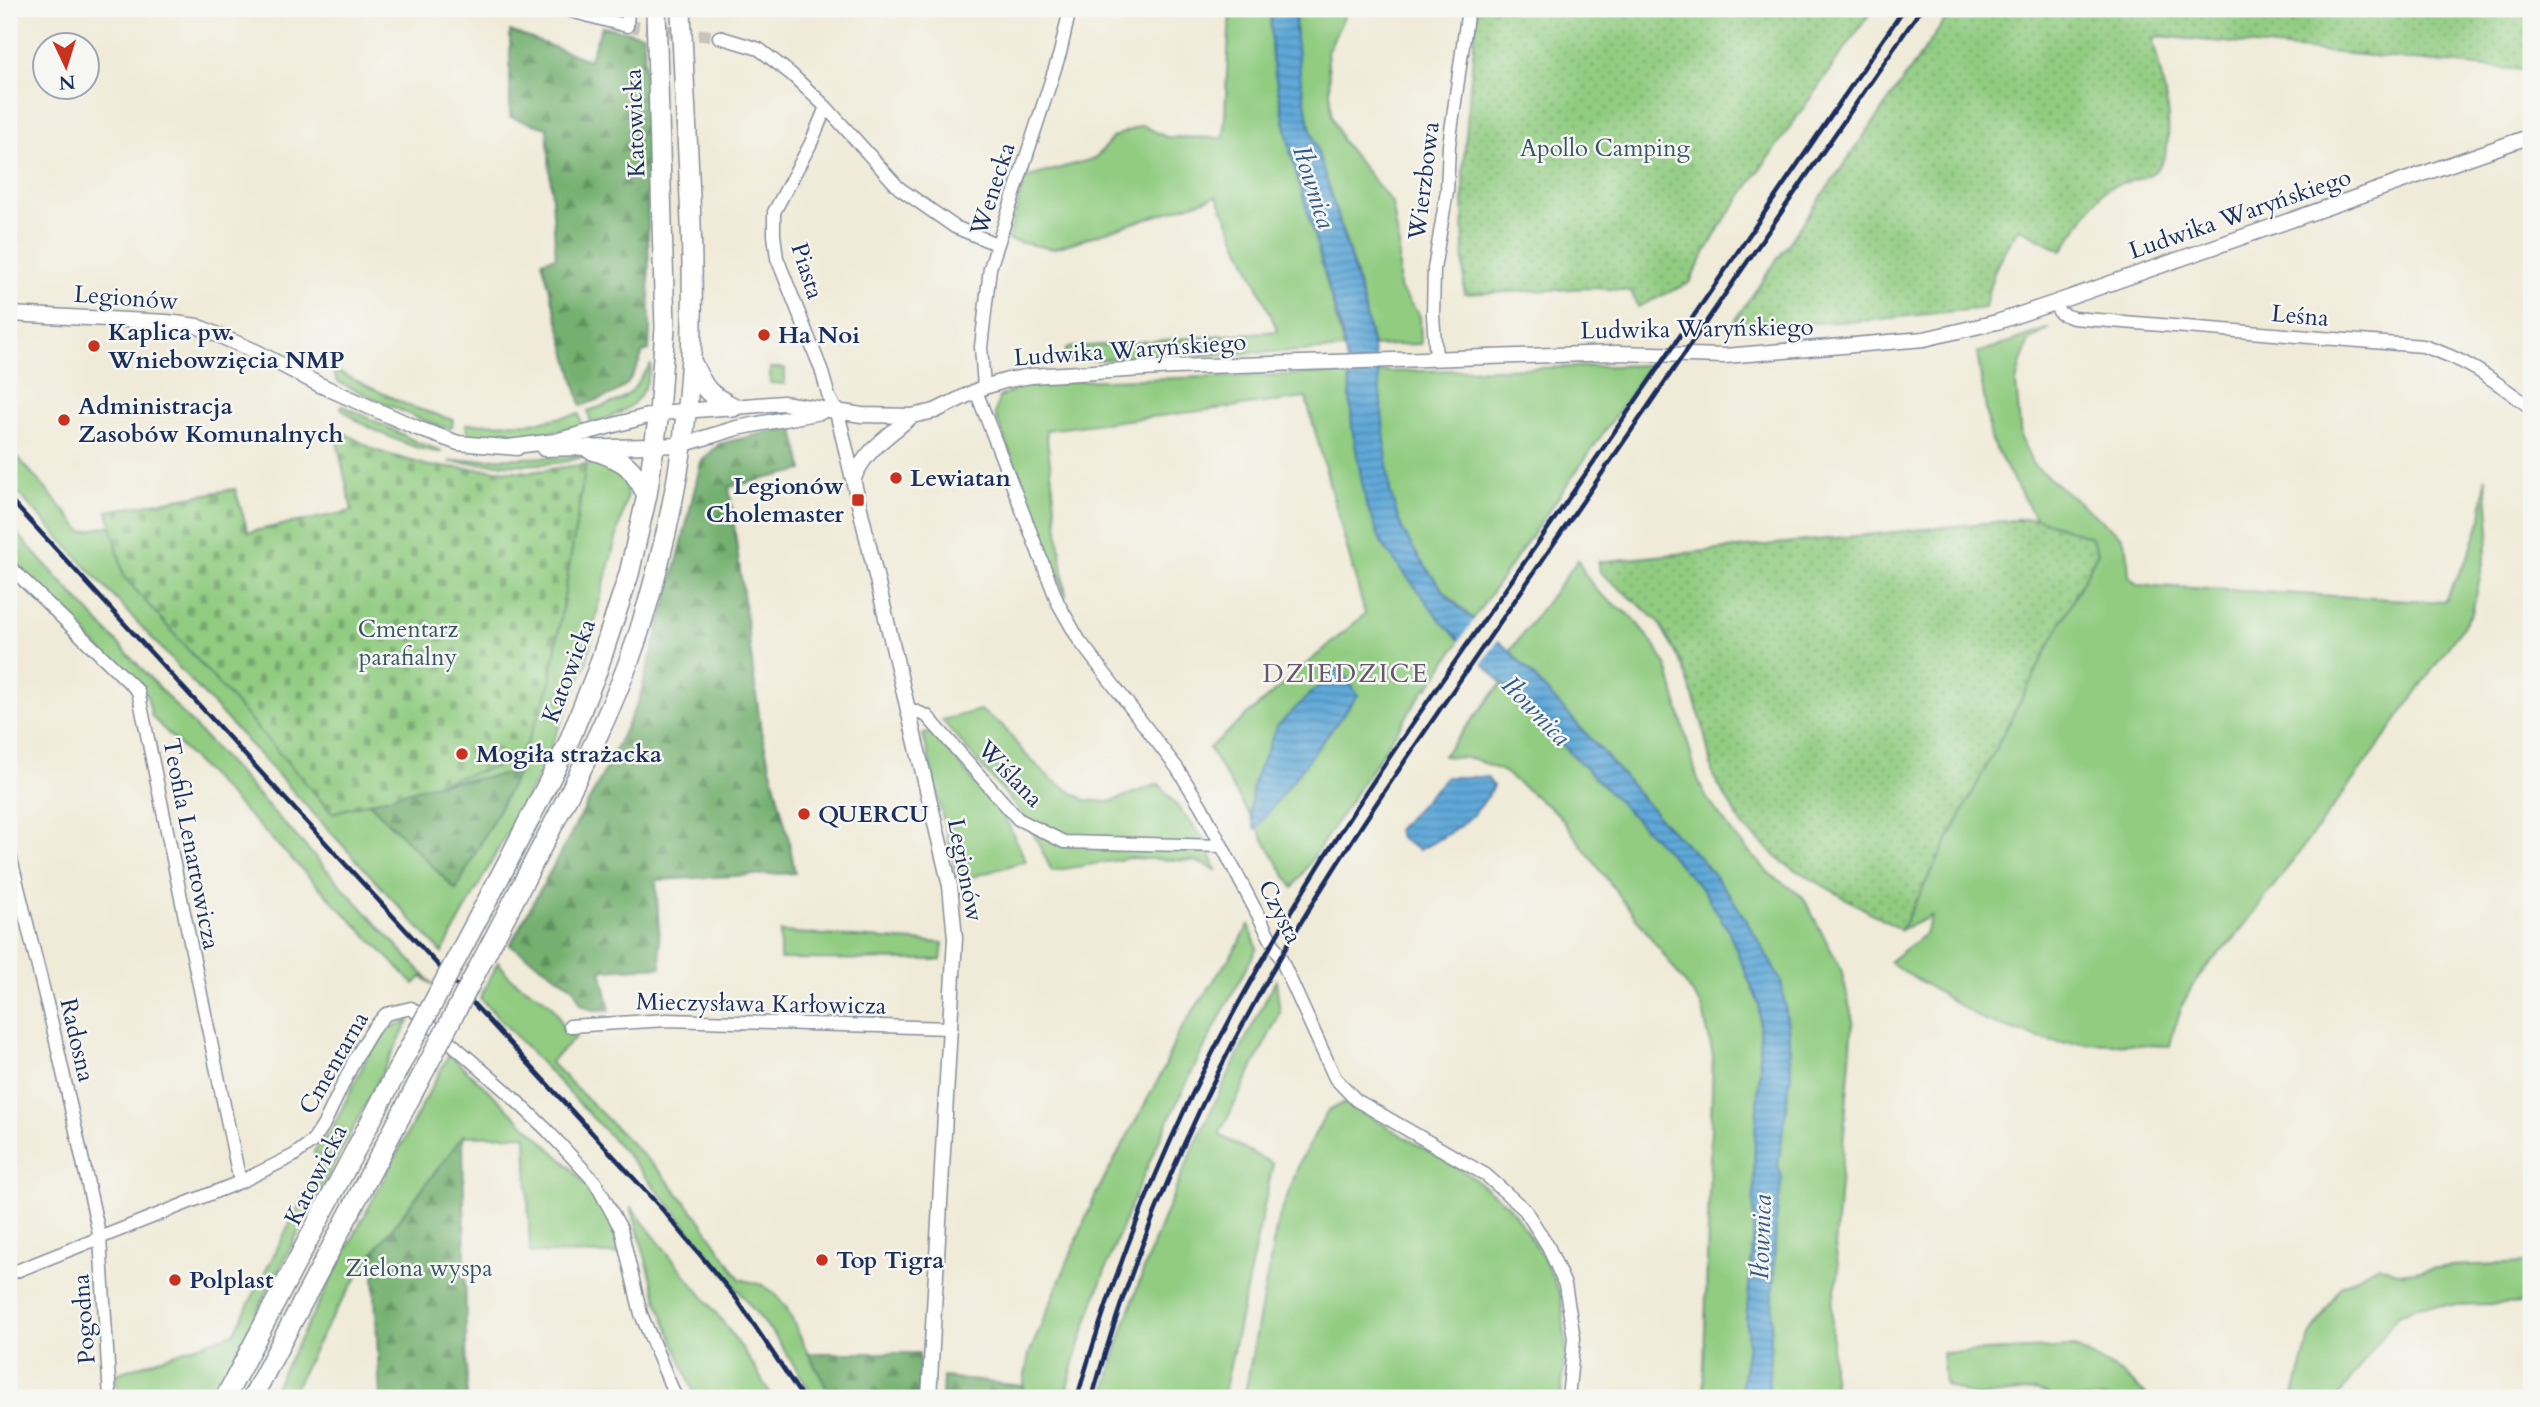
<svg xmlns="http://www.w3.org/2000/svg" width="2540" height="1407" font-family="Cardo,serif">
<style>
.grass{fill:#91cc81;stroke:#567e70;stroke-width:2}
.forest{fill:url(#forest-firs);stroke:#487066;stroke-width:2}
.cemetery{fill:url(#cemetery-stones);stroke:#567e70;stroke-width:2}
.park{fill:url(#park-crowns);stroke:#567e70;stroke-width:2}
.garden{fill:url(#garden-dots);stroke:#567e70;stroke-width:2}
.water{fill:url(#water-rules);stroke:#3e6c9b;stroke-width:2}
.pier{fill:#f0ebd8}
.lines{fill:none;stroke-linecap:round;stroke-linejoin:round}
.minor-tunnel{stroke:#c5c5c0;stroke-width:12;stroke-dasharray:12 6;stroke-linecap:butt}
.minor-casing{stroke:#868d9b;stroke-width:15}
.tertiary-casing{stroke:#868d9b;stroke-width:17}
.primary-casing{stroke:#868d9b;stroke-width:22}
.minor{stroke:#fff;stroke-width:12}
.tertiary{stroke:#fff;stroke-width:14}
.primary{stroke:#fff;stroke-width:19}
.rail{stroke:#1b2f5e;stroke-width:4.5}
.primary-bridge-casing{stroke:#868d9b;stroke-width:22;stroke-linecap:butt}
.primary-bridge{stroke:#fff;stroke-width:19}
.poi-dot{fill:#c8321e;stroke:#f6f6f2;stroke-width:2.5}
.labels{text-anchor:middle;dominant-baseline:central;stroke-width:5;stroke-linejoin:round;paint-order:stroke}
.street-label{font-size:24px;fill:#1b2f5e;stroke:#f6f6f2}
.park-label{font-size:24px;fill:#385667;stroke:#f6f6f2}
.poi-label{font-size:24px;font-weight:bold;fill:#1b2f5e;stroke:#f6f6f2;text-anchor:start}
.water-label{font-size:26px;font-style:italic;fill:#335a89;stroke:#f6f6f2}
.neighbourhood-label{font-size:26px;letter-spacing:2px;fill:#67566e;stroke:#f6f6f2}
</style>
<defs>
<pattern id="forest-firs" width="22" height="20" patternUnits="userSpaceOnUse" patternTransform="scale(1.75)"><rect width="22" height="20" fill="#74b06f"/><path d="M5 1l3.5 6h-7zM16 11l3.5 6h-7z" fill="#5e905e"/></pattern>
<pattern id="cemetery-stones" width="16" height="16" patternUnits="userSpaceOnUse" patternTransform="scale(1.75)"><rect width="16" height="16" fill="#91cc81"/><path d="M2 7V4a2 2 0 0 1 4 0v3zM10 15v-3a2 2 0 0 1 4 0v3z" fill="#76a66d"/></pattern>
<pattern id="park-crowns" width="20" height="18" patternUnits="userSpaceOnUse" patternTransform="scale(1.75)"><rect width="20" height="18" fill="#91cc81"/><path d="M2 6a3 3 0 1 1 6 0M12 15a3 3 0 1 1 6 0" fill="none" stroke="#76a66d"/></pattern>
<pattern id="garden-dots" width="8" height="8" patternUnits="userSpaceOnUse" patternTransform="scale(1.75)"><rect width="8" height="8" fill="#91cc81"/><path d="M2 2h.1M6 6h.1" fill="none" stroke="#76a66d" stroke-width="1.8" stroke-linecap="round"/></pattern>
<pattern id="water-rules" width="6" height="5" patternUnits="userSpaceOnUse" patternTransform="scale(1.75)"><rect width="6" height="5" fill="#60a9d8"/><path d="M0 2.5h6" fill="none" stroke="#4e8ab2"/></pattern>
</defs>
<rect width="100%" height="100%" fill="#f6f6f2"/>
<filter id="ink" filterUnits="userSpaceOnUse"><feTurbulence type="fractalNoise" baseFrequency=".0143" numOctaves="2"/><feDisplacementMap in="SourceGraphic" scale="14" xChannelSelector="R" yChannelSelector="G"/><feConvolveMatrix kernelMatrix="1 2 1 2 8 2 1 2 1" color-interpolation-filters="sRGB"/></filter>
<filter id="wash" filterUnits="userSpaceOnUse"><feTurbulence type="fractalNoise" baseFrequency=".00686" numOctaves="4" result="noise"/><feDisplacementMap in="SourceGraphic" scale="28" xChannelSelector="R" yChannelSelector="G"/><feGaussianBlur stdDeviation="1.57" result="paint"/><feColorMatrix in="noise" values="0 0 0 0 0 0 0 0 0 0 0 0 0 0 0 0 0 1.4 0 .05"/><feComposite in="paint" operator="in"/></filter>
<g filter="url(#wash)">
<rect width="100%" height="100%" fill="#f0ebd8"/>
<path class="grass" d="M1230 9H1270L1272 59 1291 154 1309 212 1344 349 1067 361 1066 348 1278 331 1217 196 1053 249 1008 240 1025 178 1096 158 1113 137 1142 125 1166 137 1224 138Z
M1296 9H1339L1344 17 1327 52 1332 116 1342 141 1392 203 1399 244V288L1420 316 1421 344 1373 346C1366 316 1360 287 1351 258 1327 176 1291 96 1296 9Z
M2050 328 2029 341 2021 362 2016 383 2021 438 2033 465 2122 537 2127 548 2129 576 2138 585 2444 602 2470 552 2481 518 2486 477 2490 532 2472 613 2378 747 2234 939C2198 971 2180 998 2170 1046L2052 1042 1985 1021 1889 962 1925 934 1932 916 1901 930 2098 552 2091 537 2035 518 1991 441 1977 353Z
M651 364C645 404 626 412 591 424L588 411 618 401 631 392Z
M1651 365 1473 619C1435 586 1400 541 1390 491 1382 452 1382 411 1378 372Z
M332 369 409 406 453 420 452 427 449 429 415 417 338 382Z
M1349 373 1352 428 1442 622 1460 641 1428 688 1426 687 1293 888 1209 748 1365 614 1306 398 1046 430 1066 597 995 414 999 397 1021 387 1074 381Z
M342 405 419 443 440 450 441 452C416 452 359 425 341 408Z
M579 414 582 426 514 438 471 436 467 432 466 424 532 423Z
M9 447 83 532 112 525 124 577 549 688 586 464C600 462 619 465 625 480 627 484 626 492 627 497L598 607 587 662 538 776 442 953 9 483Z
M585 455C563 470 479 463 449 462 494 456 540 460 585 455Z
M9 525 433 985 422 977 414 984 152 717 147 695 9 560Z
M1578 560 1586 576 1598 592 1633 618 1655 646 1667 667 1697 777 1706 797 1738 840 1770 874 1803 897 1841 969 1853 1021 1835 1246 1839 1271 1832 1305V1370L1836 1398H1768L1776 1222 1782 1177 1778 1166 1791 1072 1788 1026 1781 981 1734 901 1701 859 1662 821 1601 750 1510 651Z
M1502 683 1665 849 1704 891 1728 930 1759 1004 1760 1068 1755 1135 1753 1244 1746 1321 1748 1344 1740 1398H1703L1713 1056 1702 1006 1558 814 1504 772 1475 759 1443 756Z
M980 710 1002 725 1024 753 1052 780 1085 800 1109 802 1159 784 1206 842 1216 870 1195 861 1130 858 1052 871 1025 817 942 720Z
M930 733 939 739 1007 822 1026 861 958 881 923 734Z
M1249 925 1257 948C1178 1092 1107 1239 1064 1398H1021L1029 1354 1096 1194 1164 1069 1177 1035 1240 942Z
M780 932 943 943 941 960 780 959Z
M498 962C502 966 505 972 509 976 534 999 554 992 564 1032L576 1037 550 1062 662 1174 698 1217 740 1279 763 1285 777 1296 786 1307 808 1353 883 1396 906 1395 904 1398H815L775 1336 667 1202 624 1151 480 998Z
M1276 980 1280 1013 1219 1135 1273 1164 1223 1398H1103C1142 1251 1206 1114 1276 980Z
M409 1021 212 1398H117L116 1374 234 1333 326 1153 315 1157 314 1151 331 1131 374 1043 385 1029Z
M449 1054 565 1162 598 1197 613 1226 619 1254 530 1253 526 1135 463 1136C399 1219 331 1301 291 1398H269Z
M1346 1103 1468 1174 1509 1206 1543 1256 1561 1296 1566 1344 1561 1398H1244L1277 1224 1301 1159 1329 1109Z
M631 1206C678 1270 735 1327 772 1398H696L659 1305Z
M2531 1263V1303L2416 1306 2398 1315 2337 1398H2293L2310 1336 2340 1287 2378 1265 2400 1273 2451 1266Z
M2074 1347 2122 1373 2146 1395V1398H2057L2036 1390 1976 1397 1945 1385 1942 1353Z"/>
<path class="forest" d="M602 26 644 35 650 327 649 350 643 352C629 392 619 392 581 406L542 261 556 257 547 128 510 117V31L589 60Z
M793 426 803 470 729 487 761 731 789 840 795 873 656 880 661 967 601 970 610 1010H592L581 1004 573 987 510 945 596 788 639 700 680 551 701 462 719 444Z
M518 773 456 890 360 794Z
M463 1136 467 1398H380L373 1253Z
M808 1353H919V1398L826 1387Z
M943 1377 1024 1386 1021 1398H942Z"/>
<path class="cemetery" d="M334 427 377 451 429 466 531 472 586 464 549 688 520 760 332 813 124 577 108 511 235 489 248 532 352 511Z"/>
<path class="park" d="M770 368H785V384L770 383Z"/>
<path class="garden" d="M1477 9H1873L1719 228 1689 283 1638 307 1631 291 1595 288 1464 294 1463 169Z
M1953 9H2531V71L2159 36 2153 40C2160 72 2182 145 2156 170 2141 184 2116 179 2102 193 2087 210 2075 232 2062 251L2019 228C1999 256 1991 274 1985 308L1861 321 1741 326 1734 321Z
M2035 518 2091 537 2098 552 1901 930 1782 862 1743 826 1713 776 1703 726 1683 666 1658 621 1600 572 1598 562Z"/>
<path class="water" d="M1270 9H1296L1295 29 1301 81 1309 122 1362 298 1378 372 1390 491 1401 527 1419 558 1449 598 1510 651 1601 750 1662 821 1701 859 1734 901 1760 943 1781 981 1788 1026 1791 1072 1778 1166 1782 1177 1776 1222 1768 1398H1740L1748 1344 1746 1321 1753 1243 1755 1135 1760 1068 1759 1004 1728 930 1704 891 1665 849 1442 622 1382 544 1366 504 1352 428 1349 373 1341 331 1291 154 1272 59Z
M1339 666 1358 695 1255 830 1250 810 1253 783 1277 726Z
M1446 777H1487L1493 786C1478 819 1450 834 1419 850L1401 839 1397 830Z"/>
<path class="pier" d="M1476 617 1500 638 1480 666 1458 643Z"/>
</g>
<g filter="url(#ink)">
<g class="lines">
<path class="minor-tunnel" d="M627 26 719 37"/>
<defs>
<path id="minor" d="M563 9 627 26 628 9
M719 37 759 49 791 74 826 107 899 188 955 227 996 244
M826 107 811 143 774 212V235L777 258 821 369 829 397 837 412
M2054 303 2060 313 2073 318 2423 346C2470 361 2492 379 2531 408
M1436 358 1433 315 1434 269 1447 191 1449 145 1468 9
M984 387 981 347 990 268 1060 53 1070 9
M976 391 1058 603 1079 640 1177 768 1201 806 1280 957 1335 1078 1356 1100 1486 1175 1525 1210 1548 1246 1565 1285 1574 1338 1568 1398
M9 566 138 691 240 1182
M907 708 927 716 1018 819 1064 842 1222 846
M9 851 53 1028 100 1238 110 1398
M570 1026 667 1020 951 1028
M9 1274 240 1182 293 1156 313 1141 323 1126 356 1057 373 1029 386 1014 411 1008 506 1091 547 1130 595 1182 621 1229 641 1314 676 1398"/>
<path id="tertiary" d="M9 314 167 322 197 326 257 352 320 385 417 428 458 443 517 448
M837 412 950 886 955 938 929 1398
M508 447 555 441 659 413 783 403 862 415 912 416 935 411 984 387 1008 380 1031 376 1174 367 1616 353 1725 356 1924 339 1997 322 2054 303 2531 136
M544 449 681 445 737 428 821 412
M854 478C865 450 890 435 912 416"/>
<path id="primary" d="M691 361C704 388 705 393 733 407
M590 449C624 460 630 463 647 495
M505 867 567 746 597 671 629 574 647 495 659 413 665 328 656 9
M524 881C566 799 611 719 639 632 667 544 686 449 691 357 696 241 685 124 681 9
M225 1398 396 1073
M252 1398 418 1083"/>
</defs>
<use href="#minor" class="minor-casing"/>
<use href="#tertiary" class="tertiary-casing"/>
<use href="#primary" class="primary-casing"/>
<use href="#minor" class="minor"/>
<use href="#tertiary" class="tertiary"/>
<use href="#primary" class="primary"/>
<path class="rail" d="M9 498 662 1209 736 1298 803 1398
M1077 1398C1118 1256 1173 1121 1245 992 1336 825 1450 670 1558 514 1674 346 1788 177 1904 9
M1092 1398C1135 1243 1200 1095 1281 956 1359 822 1450 696 1537 568 1665 382 1793 195 1921 9"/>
<defs>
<path id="primary-bridge" d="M396 1073 505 867
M418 1083 524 881"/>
</defs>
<use href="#primary-bridge" class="primary-bridge-casing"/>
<use href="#primary-bridge" class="primary-bridge"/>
</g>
</g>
<g class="poi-dot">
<circle cx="764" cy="335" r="7"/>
<circle cx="94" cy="346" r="7"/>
<circle cx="64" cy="420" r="7"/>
<circle cx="896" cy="478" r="7"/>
<rect x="851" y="493" width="14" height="14" rx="3.5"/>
<circle cx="462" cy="754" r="7"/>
<circle cx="804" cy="814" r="7"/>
<circle cx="822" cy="1260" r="7"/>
<circle cx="175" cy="1280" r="7"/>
</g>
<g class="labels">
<g class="street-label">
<text transform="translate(635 123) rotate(-92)">Katowicka</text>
<text transform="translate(1424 181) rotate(-83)">Wierzbowa</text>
<text transform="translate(993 189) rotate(-72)">Wenecka</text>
<text transform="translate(2240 214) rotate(-19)">Ludwika Waryńskiego</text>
<text transform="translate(807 271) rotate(72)">Piasta</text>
<text transform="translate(126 298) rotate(4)">Legionów</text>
<text transform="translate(2300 316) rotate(5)">Leśna</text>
<text transform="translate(1697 329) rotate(-1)">Ludwika Waryńskiego</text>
<text transform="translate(1130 350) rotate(-4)">Ludwika Waryńskiego</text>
<text transform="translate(569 671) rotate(-69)">Katowicka</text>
<text transform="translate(1010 774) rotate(46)">Wiślana</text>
<text transform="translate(191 844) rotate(79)">Teofila Lenartowicza</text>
<text transform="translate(965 870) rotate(79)">Legionów</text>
<text transform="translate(1280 912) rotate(63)">Czysta</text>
<text transform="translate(761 1004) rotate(1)">Mieczysława Karłowicza</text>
<text transform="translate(77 1040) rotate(77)">Radosna</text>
<text transform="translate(334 1063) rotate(-60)">Cmentarna</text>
<text transform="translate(316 1175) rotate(-63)">Katowicka</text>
<text transform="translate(84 1319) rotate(-94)">Pogodna</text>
</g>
<g class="park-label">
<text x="1605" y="148">Apollo Camping</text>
<text x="408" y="629">Cmentarz<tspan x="408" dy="28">parafialny</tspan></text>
<text x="419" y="1268">Zielona wyspa</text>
</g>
<g class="poi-label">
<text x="108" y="332">Kaplica pw.<tspan x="108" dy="28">Wniebowzięcia NMP</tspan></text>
<text x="778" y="335">Ha Noi</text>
<text x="78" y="406">Administracja<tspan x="78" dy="28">Zasobów Komunalnych</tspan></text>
<text x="910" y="478">Lewiatan</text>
<text x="844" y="486" text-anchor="end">Legionów<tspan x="844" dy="28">Cholemaster</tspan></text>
<text x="476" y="754">Mogiła strażacka</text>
<text x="818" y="814">QUERCU</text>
<text x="836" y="1260">Top Tigra</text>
<text x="189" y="1280">Polplast</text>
</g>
<g class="water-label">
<text transform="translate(1314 187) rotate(72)">Iłownica</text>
<text transform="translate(1536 711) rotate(46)">Iłownica</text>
<text transform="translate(1761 1237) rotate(-88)">Iłownica</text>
</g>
<g class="neighbourhood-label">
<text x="1346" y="673">DZIEDZICE</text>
</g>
</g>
<rect width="2540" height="1407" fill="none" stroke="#f6f6f2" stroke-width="35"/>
<g transform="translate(66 66) rotate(176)"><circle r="33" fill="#f6f6f2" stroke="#9ea6b7" stroke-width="2"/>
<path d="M0-5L12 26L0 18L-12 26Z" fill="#c8321e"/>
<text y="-10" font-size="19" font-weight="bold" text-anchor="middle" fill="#1b2f5e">N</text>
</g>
</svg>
